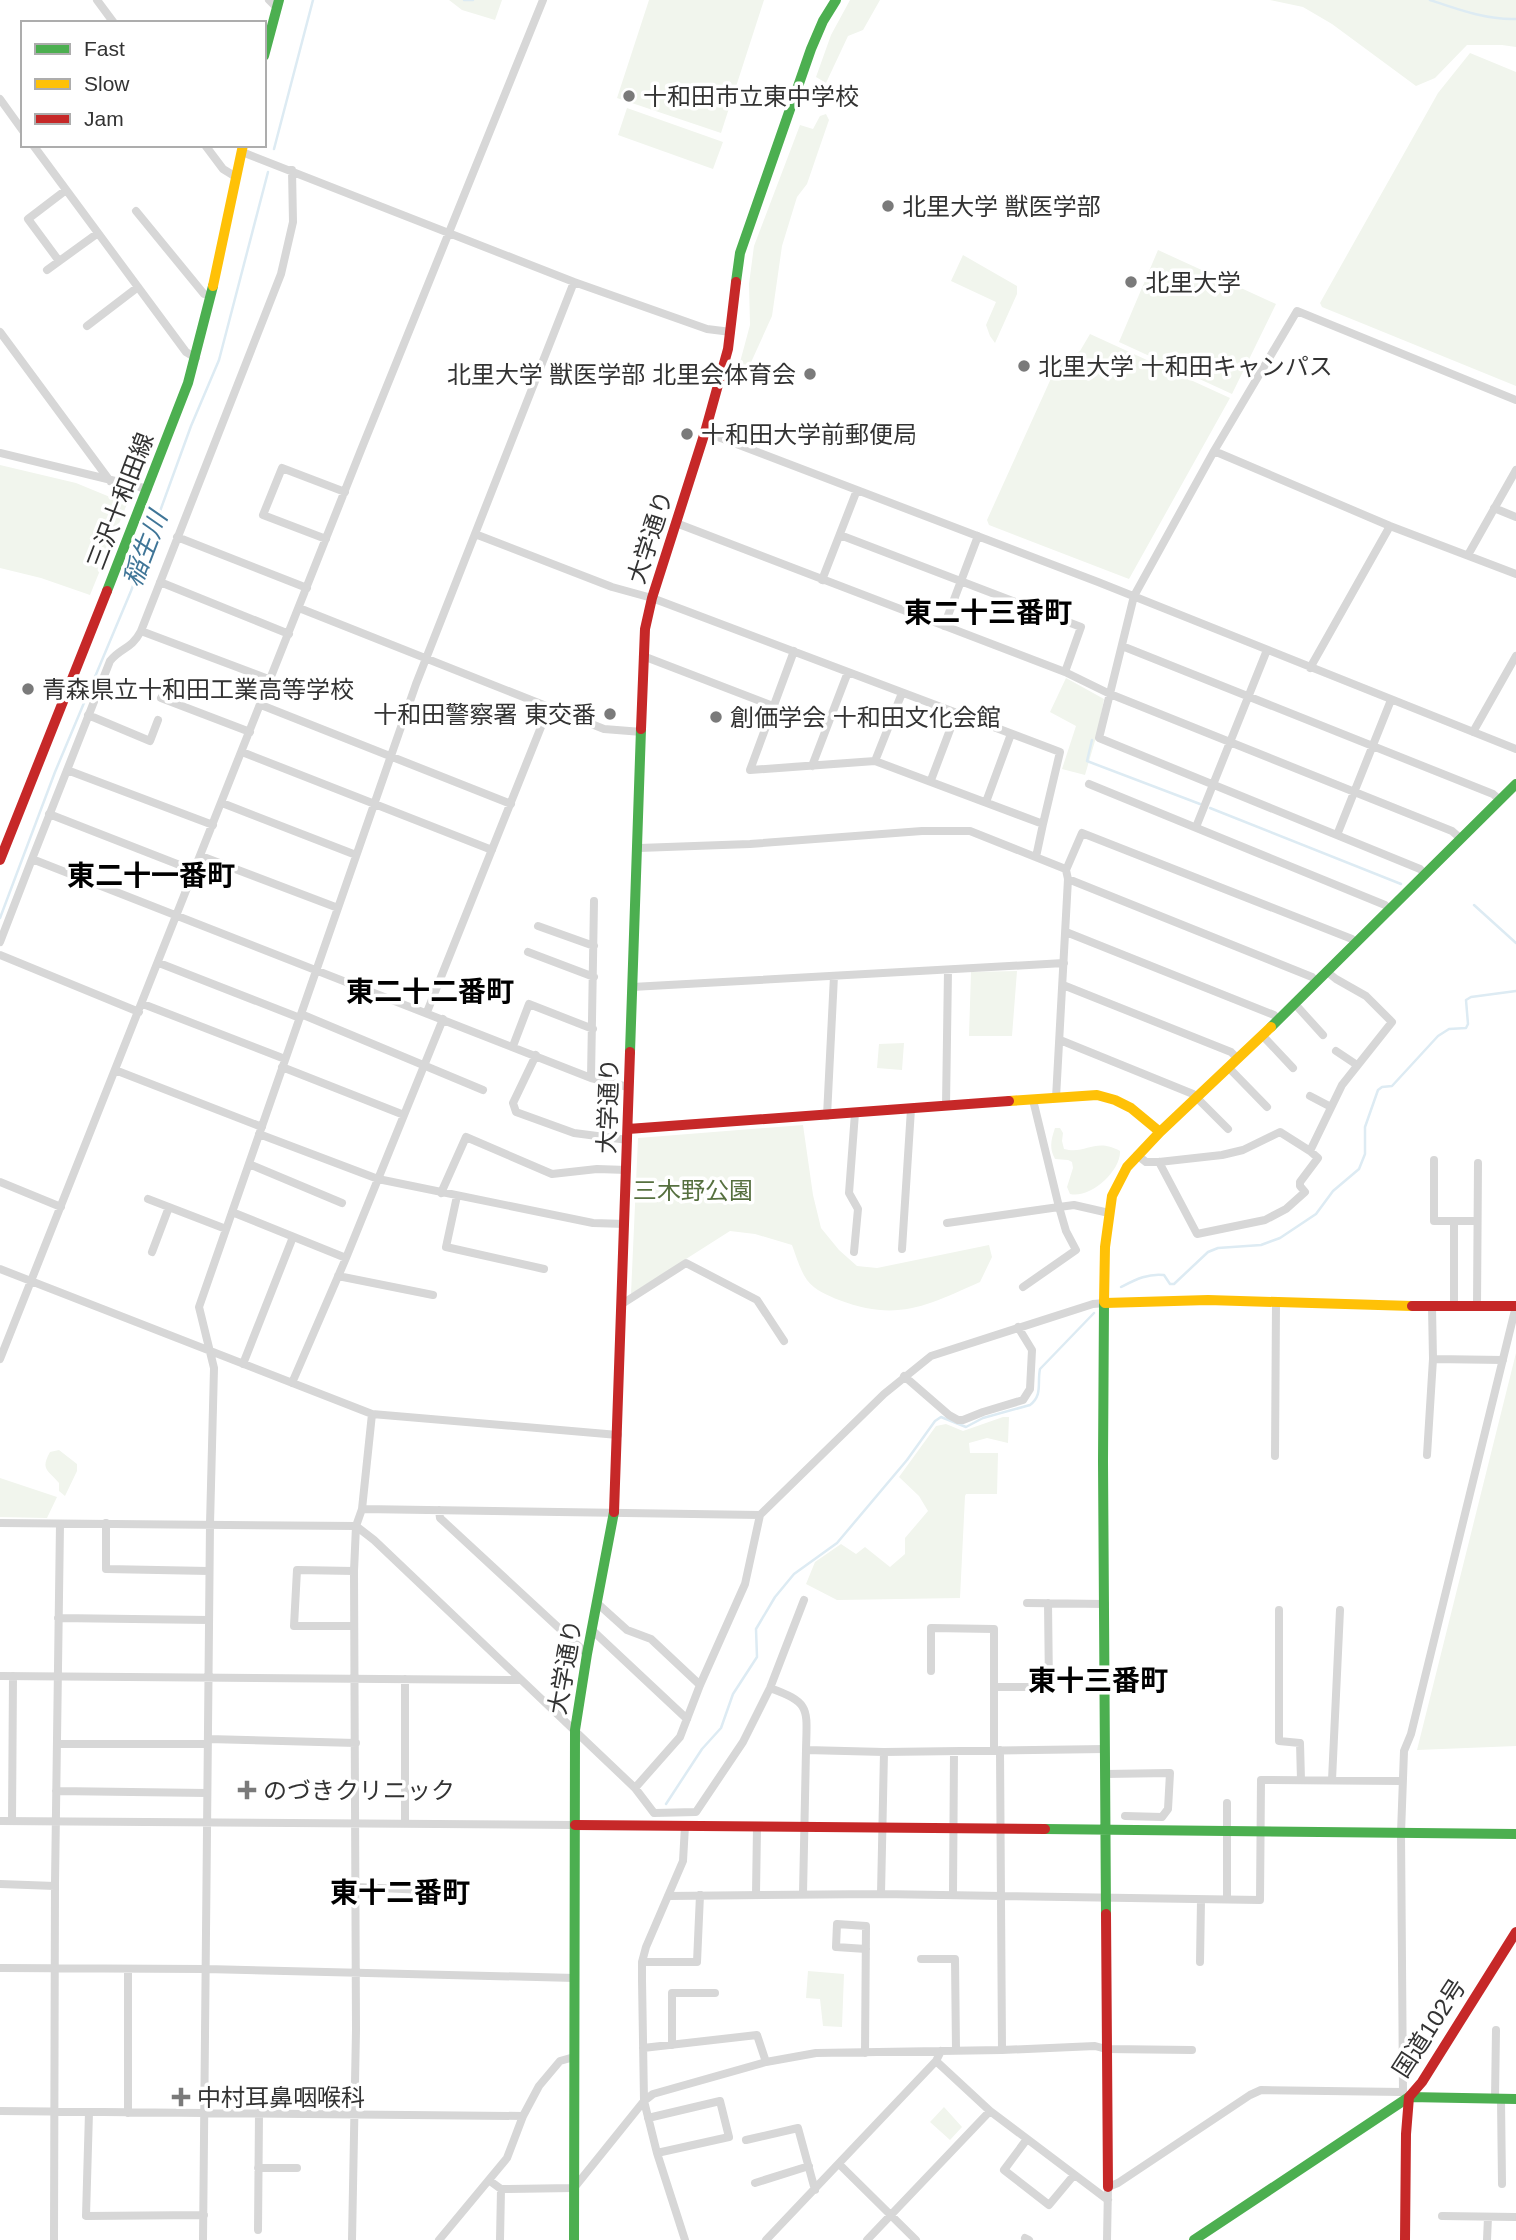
<svg xmlns="http://www.w3.org/2000/svg" width="1516" height="2240" font-family="Helvetica,'Noto Sans JP',sans-serif">
<style>
.green{fill:#f1f5ed}
.lines{fill:none;stroke-linecap:round;stroke-linejoin:round}
.stream{stroke:#ddebf3;stroke-width:2.5}
.street{stroke:#d7d7d7;stroke-width:8}
.fast{stroke:#4caf50;stroke-width:10}
.slow{stroke:#ffc107;stroke-width:10}
.jam{stroke:#c62828;stroke-width:10}
.poi-dot{fill:#7a7a7a;stroke:#fff;stroke-width:2.5}
.labels{text-anchor:middle;dominant-baseline:central;stroke-width:7;stroke-linejoin:round;paint-order:stroke}
.poi-label{font-size:24px;fill:#333;stroke:#fff;text-anchor:start}
.street-label{font-size:24px;fill:#333;stroke:#fff}
.park-label{font-size:24px;fill:#56703f;stroke:#fff}
.water-label{font-size:26px;font-style:italic;fill:#3f7597;stroke:#fff}
.quarter-label{font-size:28px;font-weight:bold;fill:#000;stroke:#fff}
</style>
<rect width="100%" height="100%" fill="#fff"/>
<path class="green" d="M449 0H502L495 20 462 10Z
M649 0H764L721 133 617 98Z
M850 0H880L863 30 848 36 826 83 816 77 831 35Z
M1270 0H1516V47L1502 45H1467L1435 78 1416 86 1332 24 1303 7Z
M1470 53 1516 72V386L1322 307 1320 303 1438 93Z
M627 108 723 142 713 169 618 135Z
M826 114 829 120 820 146 807 184 797 197 782 246 772 316 748 369 736 377 750 325 749 284 754 246 800 125 813 129 820 116Z
M1158 250 1276 304 1232 394 1119 342Z
M963 255 1017 286V294L995 343 990 336 986 325 996 302 951 281Z
M1090 334 1230 398 1129 579 989 525 987 520 1058 363 1080 351Z
M0 465 76 483 127 504 90 595 41 578 0 568Z
M1066 678 1104 699 1097 734 1085 775 1062 769 1076 726 1050 712Z
M1017 971 1012 1036H969L971 972Z
M904 1043 902 1070 877 1068 879 1044Z
M803 1125 813 1195 821 1228 839 1250 857 1266 877 1268 989 1245 992 1257 980 1282C926 1306 897 1322 839 1300 829 1296 814 1290 807 1280 800 1270 796 1256 792 1245L755 1234 730 1231 631 1294 638 1138Z
M1055 1128H1060L1063 1133 1062 1141 1064 1149C1086 1155 1095 1137 1120 1151 1121 1171 1090 1199 1070 1194L1067 1187 1073 1168 1072 1162 1068 1160 1055 1159C1049 1148 1051 1140 1055 1128Z
M1516 1353V1746L1417 1750Z
M1003 1417H1009L1008 1443 987 1438 969 1443 970 1453H998L997 1494H966L965 1496 960 1598 837 1600 806 1584 815 1562 841 1544 856 1554 865 1547 890 1567 905 1554V1538L928 1511 919 1496 899 1477 936 1426 946 1424 963 1431Z
M59 1450 77 1464V1471L65 1496 59 1491V1483C48 1470 40 1470 50 1452Z
M0 1478 57 1497 47 1518 0 1517Z
M808 1971 844 1974 842 2027 823 2026 820 1999 806 1998Z
M944 2107 962 2127 950 2140 930 2122Z"/>
<g class="lines">
<path class="stream" d="M464 0H473
M1430 0C1457 9 1486 20 1516 19
M274 149 313 0
M1092 740 1087 761 1200 804
M1210 808 1401 884
M1474 905 1516 943
M0 918 55 772 131 591 191 426 219 360 268 172
M1121 1287C1135 1280 1148 1273 1164 1275L1170 1284H1174L1208 1252 1218 1248 1261 1245 1280 1238 1316 1214 1333 1191 1359 1169 1365 1154V1127L1378 1090 1382 1087 1392 1086 1438 1036 1449 1029 1466 1028 1468 1024 1466 1000 1471 997 1516 991
M666 1804 702 1749 721 1728 733 1694 757 1657 756 1629 775 1597 794 1574 837 1543 907 1460 935 1421 941 1417 966 1427 983 1418 1030 1405C1043 1395 1037 1383 1040 1369L1094 1313"/>
<path class="street" d="M97 0 114 23
M269 0 276 7
M0 99 23 131
M33 145 186 352 196 358
M205 145 223 169 236 177
M242 152 574 282 707 329 731 332
M136 211 204 294 211 296
M59 261 28 219 66 190
M47 270 98 233
M87 326 138 287
M0 332 110 481
M705 432 1098 582 1516 749
M1214 451 1390 526 1516 574
M0 453 148 489
M1494 508 1516 517
M676 523 1065 672 1110 694 1452 831 1460 838
M475 534 612 587 652 598 1060 752 1043 824 875 761 750 770 794 651
M840 535 1081 627 1065 672
M177 537 307 588
M326 539 263 515 282 468 345 492
M1468 555 1516 470
M822 580 857 490
M160 582 289 634
M299 608 604 729 642 732
M944 626 978 536
M141 631 271 680
M1122 646 1493 794 1500 800
M643 656 773 706
M1310 668 1390 526
M161 698 250 732
M261 705 511 804
M88 715 150 741 158 720
M1473 732 1516 656
M242 752 492 850
M875 761 902 693
M812 766 848 672
M67 770 213 825
M931 780 956 714
M1089 784 1385 905 1390 909
M986 802 1011 734
M222 803 356 855
M49 814 195 871
M1196 827 1267 650
M1337 835 1391 700
M639 848 750 844 922 831H970L1063 868 1066 870 1068 879 1056 1098
M201 856 338 908
M1036 857 1043 824
M32 859 110 661C121 647 131 650 141 631L281 274 293 222 292 170
M1066 870 1082 833 1352 939 1355 942
M1424 873 1420 869 1099 738 1134 596 1214 451 1297 311 1516 400
M1068 879 1312 977 1316 981
M538 926 594 946
M1066 932 1274 1015 1277 1019
M0 942 32 859 591 1078 628 1087
M528 952 594 977
M0 955 139 1012
M159 963 300 1018
M1063 985 1231 1052 1237 1058
M632 987 1064 963
M1294 1003 1323 1035
M143 1004 285 1059
M427 1012 549 707
M301 1014 483 1090
M1262 1035 1293 1068
M1060 1040 1193 1094 1228 1129
M513 1046 529 1004 593 1029
M1336 1051 1357 1065
M536 1055 513 1103 516 1112 574 1133 628 1140
M282 1067 404 1115
M1228 1067 1267 1107
M115 1070 262 1127
M591 1078 594 901
M1310 1096 1331 1107
M946 1106 948 970
M827 1116 834 976
M259 1134 378 1179 593 1223 625 1224
M1137 1155 1146 1162H1159L1222 1155 1243 1150 1280 1132 1310 1151 1342 1085 1392 1022 1366 996 1336 979 1326 971
M1434 1160V1221H1477
M1159 1162 1197 1234 1265 1220 1286 1209 1305 1192 1300 1186V1182L1318 1158 1310 1151
M249 1164 342 1203
M0 1182 61 1207
M441 1193 466 1137 552 1174 597 1169 627 1170
M457 1196 446 1247 544 1269
M148 1199 226 1229
M232 1212 346 1258
M947 1223 1059 1207 1033 1100
M902 1249 911 1109
M152 1252 169 1207
M854 1252 858 1209 849 1193 855 1113
M0 1269 372 1414 618 1435
M338 1276 433 1295
M1023 1287 1076 1250 1066 1231 1059 1207 1074 1205 1109 1213
M622 1304 686 1263 757 1300 784 1341
M1454 1307V1221
M1477 1307 1478 1163
M0 1359 361 450 543 0
M1433 1359 1503 1360
M243 1364 293 1237
M904 1376 949 1415 958 1420H963L983 1412 1023 1400 1030 1389 1032 1350 1018 1327
M292 1383 346 1258 443 1019
M1427 1455 1433 1359 1432 1307
M1275 1456 1276 1303
M362 1509 760 1515 884 1394 931 1356 1093 1304 1105 1303
M439 1510 440 1518 587 1654
M0 1523 356 1526 374 1540 635 1788 654 1813 696 1812 743 1742 770 1688 804 1600
M106 1523V1569L209 1571
M354 1571 297 1570 294 1626H354
M597 1603 627 1630 651 1639 700 1685
M1027 1603 1105 1604
M1279 1610V1741L1300 1743 1301 1780
M58 1618 209 1620
M592 1630 687 1719
M931 1671V1628L994 1629V1750
M0 1676 521 1680
M405 1679V1824
M994 1687H1049L1048 1603
M770 1688C811 1703 807 1708 806 1750
M208 1739 356 1743
M57 1744H207
M1000 1750 1002 2050
M1105 1774 1170 1773 1168 1809 1162 1817 1125 1816
M1332 1780 1340 1610
M635 1788 680 1737 700 1685 745 1584 760 1515
M56 1791 207 1793
M1227 1803V1899
M0 1821 575 1825
M12 1821 13 1676
M685 1826 683 1861 646 1947 642 1962V1980L644 2101 657 2153 685 2240
M0 1884 55 1886
M356 1887 426 1890
M756 1894 757 1827
M803 1894 806 1750 884 1752 1105 1749
M881 1894 884 1752
M953 1894 954 1752
M668 1896 881 1894 1260 1900 1261 1780 1402 1781
M921 1959H955L956 2050
M642 1962H697L700 1895
M1200 1962 1201 1900
M0 1968 206 1969 575 1978
M128 1969V2113
M672 2045V1993H715
M643 2048 757 2035 766 2062
M865 2053 866 1926 837 1924 836 1947 866 1949
M936 2061 990 2111 1108 2200
M1403 2092 1401 1833 1404 1751 1411 1734 1516 1306
M1495 2099 1496 2030
M1501 2099 1502 2184
M0 2111 523 2116
M89 2112 86 2216 204 2215
M648 2118 720 2101 729 2137 657 2153
M1027 2139 1004 2170 1049 2205 1074 2175
M746 2140 798 2128 815 2190
M839 2164 916 2240
M258 2168H297
M490 2181 501 2189 574 2188 644 2101 653 2094 766 2062 816 2053 1002 2050 1095 2046 1106 2049 1192 2050
M755 2183 809 2166
M1442 2216 1516 2217
M258 2230 259 2113
M1025 2238 1029 2240
M54 2240 55 1883 60 1524
M203 2240 210 1524 214 1368 199 1307 416 684 574 282
M352 2240 356 2030 354 1571 356 1526 362 1509 372 1414
M439 2240 507 2158 523 2116 539 2086 560 2061 574 2057
M500 2240 501 2189
M766 2240 936 2061 941 2051
M867 2240 990 2111
M1107 2240 1108 2187 1118 2183 1250 2095 1261 2090 1403 2092 1405 2094
M1487 2240 1488 2217"/>
<path class="fast" d="M264 56 279 0
M736 282 740 253 811 49 823 21 836 0
M107 591 188 383 213 286
M1271 1027 1516 784
M630 1052 641 729
M1104 1302 1103 1461 1106 1914
M1045 1829 1516 1834
M574 2240 575 1730 587 1654 614 1512
M1194 2240 1409 2097 1516 2099"/>
<path class="slow" d="M213 286 243 145
M1009 1101 1097 1095 1115 1100 1131 1108 1160 1132
M1104 1302 1105 1247 1112 1196 1127 1167 1160 1132 1271 1027
M1105 1303 1208 1300 1412 1306"/>
<path class="jam" d="M641 729 645 629 652 598 705 432 728 349 736 282
M0 860 107 591
M628 1129 1009 1101
M1412 1306H1516
M614 1512 630 1052
M575 1825 1045 1829
M1106 1914 1108 2187
M1405 2240 1406 2134 1409 2097 1422 2082 1516 1932"/>
</g>
<g class="poi-dot">
<circle cx="629" cy="96" r="7"/>
<circle cx="888" cy="206" r="7"/>
<circle cx="1131" cy="282" r="7"/>
<circle cx="1024" cy="366" r="7"/>
<circle cx="810" cy="374" r="7"/>
<circle cx="687" cy="434" r="7"/>
<circle cx="28" cy="689" r="7"/>
<circle cx="610" cy="714" r="7"/>
<circle cx="716" cy="717" r="7"/>
<path d="M243.5 1779.5h7v7h7v7h-7v7h-7v-7h-7v-7h7z"/>
<path d="M177.5 2086.5h7v7h7v7h-7v7h-7v-7h-7v-7h7z"/>
</g>
<g class="labels">
<g class="poi-label">
<text x="643" y="96">十和田市立東中学校</text>
<text x="902" y="206">北里大学 獣医学部</text>
<text x="1145" y="282">北里大学</text>
<text x="1038" y="366">北里大学 十和田キャンパス</text>
<text x="796" y="374" text-anchor="end">北里大学 獣医学部 北里会体育会</text>
<text x="701" y="434">十和田大学前郵便局</text>
<text x="42" y="689">青森県立十和田工業高等学校</text>
<text x="596" y="714" text-anchor="end">十和田警察署 東交番</text>
<text x="730" y="717">創価学会 十和田文化会館</text>
<text x="263" y="1790">のづきクリニック</text>
<text x="197" y="2097">中村耳鼻咽喉科</text>
</g>
<g class="street-label">
<text transform="translate(120 501) rotate(-69)">三沢十和田線</text>
<text transform="translate(650 537) rotate(-72)">大学通り</text>
<text transform="translate(608 1106) rotate(-88)">大学通り</text>
<text transform="translate(565 1667) rotate(-80)">大学通り</text>
<text transform="translate(1429 2028) rotate(-57)">国道102号</text>
</g>
<g class="park-label">
<text x="693" y="1190">三木野公園</text>
</g>
<g class="water-label">
<text transform="translate(145 549) rotate(-69)">稲生川</text>
</g>
<g class="quarter-label">
<text x="988" y="612">東二十三番町</text>
<text x="151" y="875">東二十一番町</text>
<text x="430" y="991">東二十二番町</text>
<text x="1098" y="1680">東十三番町</text>
<text x="400" y="1892">東十二番町</text>
</g>
</g>
<rect x="21" y="21" width="245" height="126" fill="#ffffff" stroke="#adadad" stroke-width="2"/>
<rect x="35" y="44" width="35" height="10" fill="#4caf50" stroke="#adadad" stroke-width="2"/>
<text x="84" y="56" font-size="21" fill="#333333">Fast</text>
<rect x="35" y="79" width="35" height="10" fill="#ffc107" stroke="#adadad" stroke-width="2"/>
<text x="84" y="91" font-size="21" fill="#333333">Slow</text>
<rect x="35" y="114" width="35" height="10" fill="#c62828" stroke="#adadad" stroke-width="2"/>
<text x="84" y="126" font-size="21" fill="#333333">Jam</text>
</svg>
